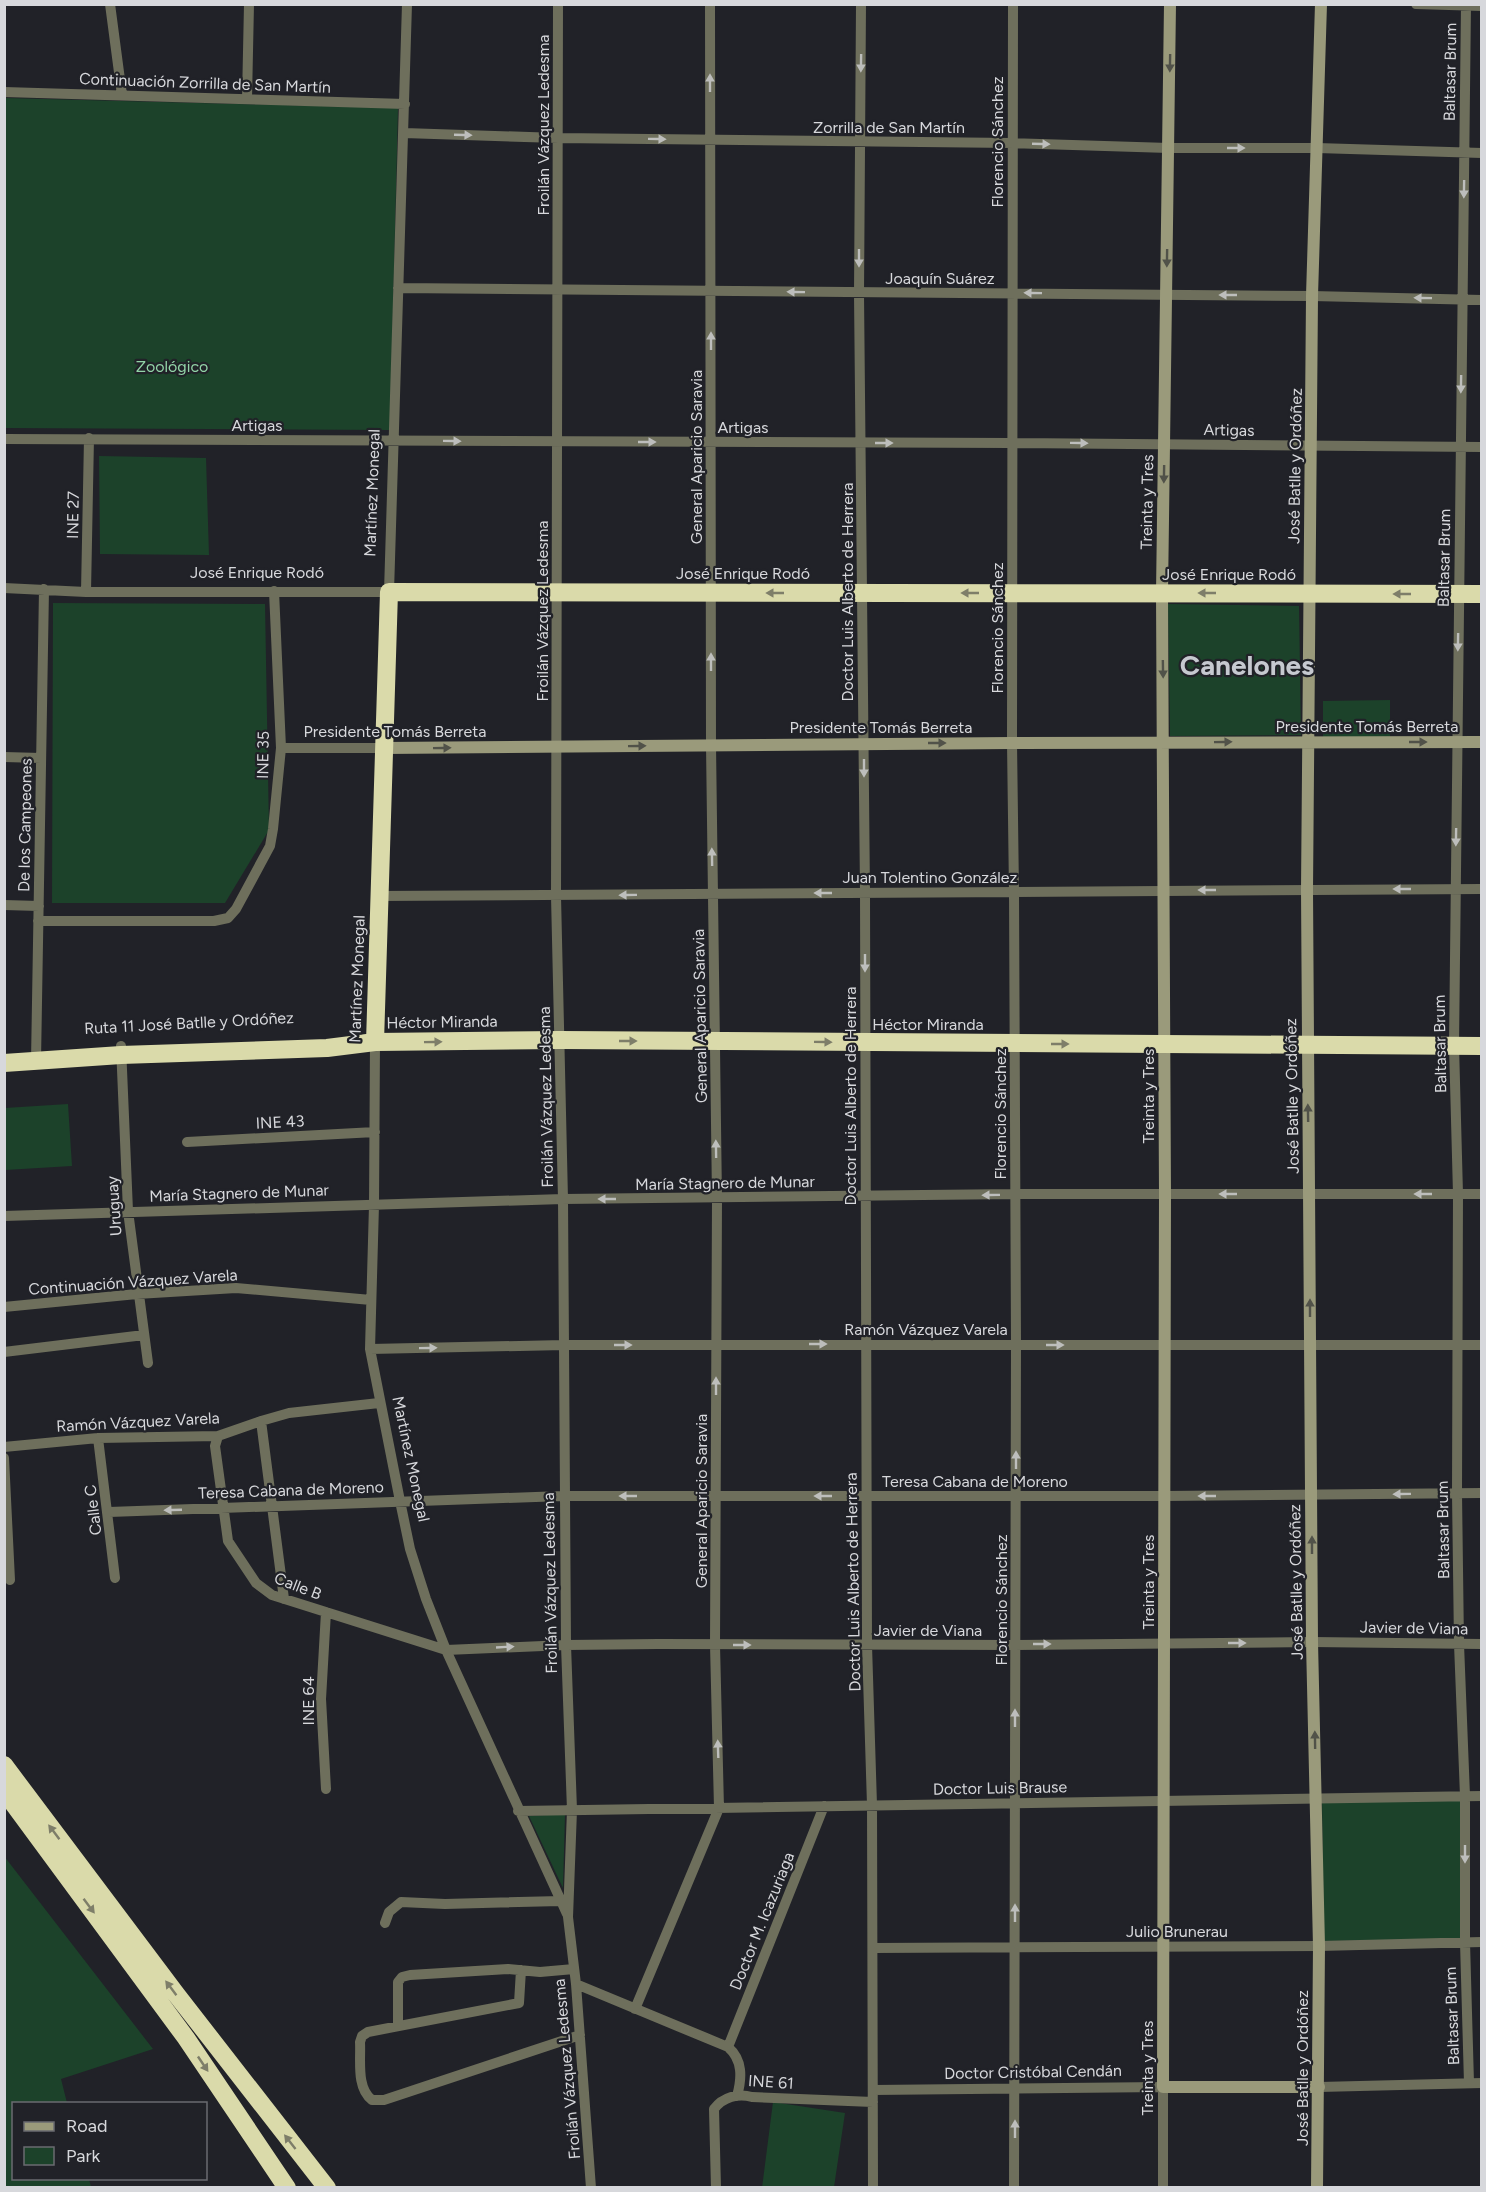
<svg xmlns="http://www.w3.org/2000/svg" width="1486" height="2192" font-family="Figtree,sans-serif">
<style>
.green{fill:#1c422a}
.lines{fill:none;stroke-linecap:round;stroke-linejoin:round}
.street{stroke:#6e6f5c;stroke-width:10}
.secondary{stroke:#9a9a7b;stroke-width:12}
.highway{stroke:#dadaaa;stroke-width:18}
.oneway{fill:#bdbebc}
.oneway2{fill:#515249}
.oneway3{fill:#7e7e69}
.labels{text-anchor:middle;dominant-baseline:central;stroke-width:4.5;stroke-linejoin:round;paint-order:stroke}
.street-label{font-size:16px;fill:#d7d8dc;stroke:#212228}
.park-label{font-size:16px;fill:#92d4a7;stroke:#212228}
.town-label{font-size:28px;font-weight:bold;fill:#c6c9d0;stroke:#212228}
</style>
<rect width="100%" height="100%" fill="#212228"/>
<path class="green" d="M5 98 398 108 390 430 5 428Z
M99 456 206 458 209 555 100 554Z
M53 603 265 604 269 830 225 903H52Z
M1168 604 1299 606 1301 735 1170 736Z
M1390 700V737H1323V701Z
M68 1104 72 1166 5 1170V1108Z
M1460 1800 1462 1940 1324 1941 1322 1802Z
M565 1814 563 1888 529 1816Z
M4 1856 153 2049 61 2079 67 2103 14 2104V2178L89 2179 91 2187H5Z
M773 2102 845 2113 834 2187 762 2188Z"/>
<g class="lines">
<path class="street" d="M110 4 122 95
M558 4 556 896 563 1199 566 1645 572 1810 568 1917 576 1984 591 2188
M861 4 859 294 865 893 867 1645 872 1805 873 2188
M1013 4 1012 743 1014 892 1016 1345 1014 2188
M1416 4 1482 6
M1466 4 1454 1045 1458 1194 1457 1493 1459 1644 1465 1796V1942L1469 2083
M4 92 405 104
M247 99 249 4
M404 133 558 138 1012 143 1169 148H1317L1482 153
M398 288 1312 296 1482 300
M4 439 1011 443 1482 447
M4 588 86 592H389L407 4
M86 592 89 438
M281 748H383
M4 757 41 758
M379 896 1482 889
M4 905 39 906
M38 921H214L228 918 236 909 270 846 273 829 281 748 274 591
M375 1042 374 1205 370 1349 400 1501 410 1549 426 1599 446 1650 567 1914
M121 1046 128 1211 148 1363
M36 1061 44 589
M187 1142 375 1132
M4 1216 563 1199 1015 1194H1482
M4 1307 137 1294 236 1288 371 1300
M370 1349 564 1345H1482
M4 1352 144 1335
M261 1421 284 1599
M218 1436 215 1446 228 1541 256 1583 272 1595 446 1650 566 1645 658 1644 1016 1645 1312 1642 1482 1644
M98 1438 115 1578
M4 1447 98 1438 218 1436 261 1421 289 1413 379 1403
M4 1458 10 1580
M109 1512 563 1496H1165L1482 1493
M326 1789 321 1699 326 1612
M518 1811 1482 1796
M385 1923 389 1912 401 1902 445 1904 561 1901
M873 1948 1319 1946 1482 1942
M521 1970 519 2003 368 2032 362 2036 360 2042C361 2060 356 2088 372 2100H384L580 2035
M576 1984 728 2047C743 2060 742 2078 737 2096
M635 2009 719 1808 715 1645 717 1199 711 745 710 4
M398 2025V1982L402 1977 410 1975 508 1969 540 1972 574 1969
M728 2047 824 1806
M1319 2087 1482 2083
M873 2090 1163 2087V2188
M716 2188 714 2109C723 2097 738 2093 752 2097L873 2102"/>
<path class="secondary" d="M1170 4 1162 593 1165 1194 1163 2087H1319
M383 748 1012 743 1482 742
M1317 2188 1319 1946 1312 1642 1307 890 1312 296 1321 4"/>
<path class="highway" d="M375 1042 389 592 1482 594
M4 1063 121 1055 327 1048 375 1042 560 1040 1482 1046
M4 1765 176 1994 327 2188
M4 1791 186 2038 287 2188"/>
</g>
<defs><path id="oneway-solid" d="M-6-.8H1V-3.2L6.5 0L1 3.2V.8H-6Z" transform="scale(1.5)"/></defs>
<g class="oneway">
<use href="#oneway-solid" transform="translate(861 63) rotate(91)"/>
<use href="#oneway-solid" transform="translate(710 83) rotate(-90)"/>
<use href="#oneway-solid" transform="translate(463 135) rotate(2)"/>
<use href="#oneway-solid" transform="translate(657 139) rotate(1)"/>
<use href="#oneway-solid" transform="translate(1041 144) rotate(2)"/>
<use href="#oneway-solid" transform="translate(1236 148)"/>
<use href="#oneway-solid" transform="translate(1464 189) rotate(91)"/>
<use href="#oneway-solid" transform="translate(859 258) rotate(90)"/>
<use href="#oneway-solid" transform="translate(796 292) rotate(-179)"/>
<use href="#oneway-solid" transform="translate(1033 293) rotate(-179)"/>
<use href="#oneway-solid" transform="translate(1228 295) rotate(-180)"/>
<use href="#oneway-solid" transform="translate(1423 298) rotate(-179)"/>
<use href="#oneway-solid" transform="translate(711 341) rotate(-90)"/>
<use href="#oneway-solid" transform="translate(1461 384) rotate(91)"/>
<use href="#oneway-solid" transform="translate(452 441) rotate(1)"/>
<use href="#oneway-solid" transform="translate(647 442)"/>
<use href="#oneway-solid" transform="translate(884 443)"/>
<use href="#oneway-solid" transform="translate(1079 443) rotate(1)"/>
<use href="#oneway-solid" transform="translate(1458 642) rotate(91)"/>
<use href="#oneway-solid" transform="translate(711 662) rotate(-90)"/>
<use href="#oneway-solid" transform="translate(864 768) rotate(90)"/>
<use href="#oneway-solid" transform="translate(1456 837) rotate(91)"/>
<use href="#oneway-solid" transform="translate(712 857) rotate(-91)"/>
<use href="#oneway-solid" transform="translate(1402 889) rotate(180)"/>
<use href="#oneway-solid" transform="translate(1207 890) rotate(180)"/>
<use href="#oneway-solid" transform="translate(823 893) rotate(180)"/>
<use href="#oneway-solid" transform="translate(628 895) rotate(179)"/>
<use href="#oneway-solid" transform="translate(865 963) rotate(90)"/>
<use href="#oneway-solid" transform="translate(716 1149) rotate(-91)"/>
<use href="#oneway-solid" transform="translate(1228 1194) rotate(180)"/>
<use href="#oneway-solid" transform="translate(1423 1194) rotate(-180)"/>
<use href="#oneway-solid" transform="translate(991 1195) rotate(179)"/>
<use href="#oneway-solid" transform="translate(607 1199) rotate(180)"/>
<use href="#oneway-solid" transform="translate(818 1344)"/>
<use href="#oneway-solid" transform="translate(623 1345)"/>
<use href="#oneway-solid" transform="translate(1055 1345)"/>
<use href="#oneway-solid" transform="translate(428 1348) rotate(-1)"/>
<use href="#oneway-solid" transform="translate(716 1386) rotate(-90)"/>
<use href="#oneway-solid" transform="translate(1016 1460) rotate(-90)"/>
<use href="#oneway-solid" transform="translate(1402 1494) rotate(179)"/>
<use href="#oneway-solid" transform="translate(628 1496) rotate(-180)"/>
<use href="#oneway-solid" transform="translate(823 1496) rotate(180)"/>
<use href="#oneway-solid" transform="translate(1207 1496) rotate(180)"/>
<use href="#oneway-solid" transform="translate(173 1510) rotate(178)"/>
<use href="#oneway-solid" transform="translate(1237 1643)"/>
<use href="#oneway-solid" transform="translate(1042 1644)"/>
<use href="#oneway-solid" transform="translate(742 1645)"/>
<use href="#oneway-solid" transform="translate(505 1647) rotate(-3)"/>
<use href="#oneway-solid" transform="translate(1015 1718) rotate(-90)"/>
<use href="#oneway-solid" transform="translate(718 1749) rotate(-92)"/>
<use href="#oneway-solid" transform="translate(1465 1854) rotate(90)"/>
<use href="#oneway-solid" transform="translate(1015 1913) rotate(-90)"/>
<use href="#oneway-solid" transform="translate(1015 2129) rotate(-90)"/>
</g>
<g class="oneway2">
<use href="#oneway-solid" transform="translate(1170 63) rotate(91)"/>
<use href="#oneway-solid" transform="translate(1167 258) rotate(91)"/>
<use href="#oneway-solid" transform="translate(1164 474) rotate(91)"/>
<use href="#oneway-solid" transform="translate(1163 669) rotate(89)"/>
<use href="#oneway-solid" transform="translate(1223 742) rotate(-1)"/>
<use href="#oneway-solid" transform="translate(1418 742)"/>
<use href="#oneway-solid" transform="translate(937 743)"/>
<use href="#oneway-solid" transform="translate(637 746) rotate(-1)"/>
<use href="#oneway-solid" transform="translate(442 748) rotate(-1)"/>
<use href="#oneway-solid" transform="translate(1308 1113) rotate(-91)"/>
<use href="#oneway-solid" transform="translate(1310 1308) rotate(-90)"/>
<use href="#oneway-solid" transform="translate(1312 1545) rotate(-90)"/>
<use href="#oneway-solid" transform="translate(1315 1740) rotate(-91)"/>
</g>
<g class="oneway3">
<use href="#oneway-solid" transform="translate(775 593) rotate(-180)"/>
<use href="#oneway-solid" transform="translate(970 593) rotate(180)"/>
<use href="#oneway-solid" transform="translate(1207 593) rotate(-180)"/>
<use href="#oneway-solid" transform="translate(1402 594) rotate(-180)"/>
<use href="#oneway-solid" transform="translate(628 1041)"/>
<use href="#oneway-solid" transform="translate(433 1042) rotate(-1)"/>
<use href="#oneway-solid" transform="translate(823 1042) rotate(1)"/>
<use href="#oneway-solid" transform="translate(1060 1044)"/>
<use href="#oneway-solid" transform="translate(54 1832) rotate(-127)"/>
<use href="#oneway-solid" transform="translate(89 1906) rotate(53)"/>
<use href="#oneway-solid" transform="translate(171 1988) rotate(-127)"/>
<use href="#oneway-solid" transform="translate(203 2064) rotate(56)"/>
<use href="#oneway-solid" transform="translate(290 2142) rotate(-128)"/>
</g>
<g class="labels">
<g class="street-label">
<text transform="translate(1450 72) rotate(-89)">Baltasar Brum</text>
<text transform="translate(205 83) rotate(2)">Continuación Zorrilla de San Martín</text>
<text transform="translate(543 125) rotate(-90)">Froilán Vázquez Ledesma</text>
<text x="889" y="127">Zorrilla de San Martín</text>
<text transform="translate(997 142) rotate(-90)">Florencio Sánchez</text>
<text x="940" y="278">Joaquín Suárez</text>
<text x="257" y="425">Artigas</text>
<text x="743" y="427">Artigas</text>
<text transform="translate(1229 430) rotate(1)">Artigas</text>
<text transform="translate(696 457) rotate(-90)">General Aparicio Saravia</text>
<text transform="translate(1295 466) rotate(-89)">José Batlle y Ordóñez</text>
<text transform="translate(372 493) rotate(-88)">Martínez Monegal</text>
<text transform="translate(1147 502) rotate(-89)">Treinta y Tres</text>
<text transform="translate(73 515) rotate(-89)">INE 27</text>
<text transform="translate(1444 558) rotate(-89)">Baltasar Brum</text>
<text x="257" y="572">José Enrique Rodó</text>
<text x="743" y="573">José Enrique Rodó</text>
<text x="1229" y="574">José Enrique Rodó</text>
<text transform="translate(847 592) rotate(-90)">Doctor Luis Alberto de Herrera</text>
<text transform="translate(542 611) rotate(-90)">Froilán Vázquez Ledesma</text>
<text transform="translate(997 628) rotate(-90)">Florencio Sánchez</text>
<text x="1367" y="726">Presidente Tomás Berreta</text>
<text x="881" y="727">Presidente Tomás Berreta</text>
<text x="395" y="731">Presidente Tomás Berreta</text>
<text transform="translate(263 755) rotate(-89)">INE 35</text>
<text transform="translate(25 825) rotate(-89)">De los Campeones</text>
<text x="930" y="877">Juan Tolentino González</text>
<text transform="translate(357 979) rotate(-88)">Martínez Monegal</text>
<text transform="translate(700 1016) rotate(-91)">General Aparicio Saravia</text>
<text transform="translate(442 1022) rotate(-1)">Héctor Miranda</text>
<text transform="translate(189 1023) rotate(-3)">Ruta 11 José Batlle y Ordóñez</text>
<text x="928" y="1024">Héctor Miranda</text>
<text transform="translate(1440 1044) rotate(-91)">Baltasar Brum</text>
<text transform="translate(850 1096) rotate(-90)">Doctor Luis Alberto de Herrera</text>
<text transform="translate(1148 1096) rotate(-90)">Treinta y Tres</text>
<text transform="translate(1292 1096) rotate(-91)">José Batlle y Ordóñez</text>
<text transform="translate(546 1097) rotate(-91)">Froilán Vázquez Ledesma</text>
<text transform="translate(1000 1114) rotate(-90)">Florencio Sánchez</text>
<text transform="translate(280 1122) rotate(-3)">INE 43</text>
<text transform="translate(725 1183) rotate(-1)">María Stagnero de Munar</text>
<text transform="translate(239 1193) rotate(-2)">María Stagnero de Munar</text>
<text transform="translate(114 1206) rotate(-94)">Uruguay</text>
<text transform="translate(133 1282) rotate(-4)">Continuación Vázquez Varela</text>
<text x="926" y="1329">Ramón Vázquez Varela</text>
<text transform="translate(138 1422) rotate(-3)">Ramón Vázquez Varela</text>
<text transform="translate(411 1459) rotate(78)">Martínez Monegal</text>
<text x="975" y="1481">Teresa Cabana de Moreno</text>
<text transform="translate(291 1490) rotate(-2)">Teresa Cabana de Moreno</text>
<text transform="translate(701 1501) rotate(-90)">General Aparicio Saravia</text>
<text transform="translate(93 1510) rotate(-97)">Calle C</text>
<text transform="translate(1443 1530) rotate(-91)">Baltasar Brum</text>
<text transform="translate(853 1582) rotate(-91)">Doctor Luis Alberto de Herrera</text>
<text transform="translate(1148 1582) rotate(-90)">Treinta y Tres</text>
<text transform="translate(1296 1582) rotate(-91)">José Batlle y Ordóñez</text>
<text transform="translate(550 1583) rotate(-91)">Froilán Vázquez Ledesma</text>
<text transform="translate(298 1586) rotate(21)">Calle B</text>
<text transform="translate(1001 1600) rotate(-90)">Florencio Sánchez</text>
<text transform="translate(1414 1628) rotate(1)">Javier de Viana</text>
<text x="928" y="1630">Javier de Viana</text>
<text transform="translate(308 1701) rotate(-90)">INE 64</text>
<text transform="translate(1000 1788) rotate(-1)">Doctor Luis Brause</text>
<text transform="translate(762 1921) rotate(-68)">Doctor M. Icazuriaga</text>
<text x="1177" y="1931">Julio Brunerau</text>
<text transform="translate(1452 2016) rotate(-92)">Baltasar Brum</text>
<text transform="translate(1147 2068) rotate(-90)">Treinta y Tres</text>
<text transform="translate(1302 2068) rotate(-90)">José Batlle y Ordóñez</text>
<text transform="translate(567 2069) rotate(-95)">Froilán Vázquez Ledesma</text>
<text transform="translate(1033 2072) rotate(-1)">Doctor Cristóbal Cendán</text>
<text transform="translate(771 2082) rotate(4)">INE 61</text>
</g>
<g class="park-label">
<text x="172" y="366">Zoológico</text>
</g>
<g class="town-label">
<text x="1247" y="665">Canelones</text>
</g>
</g>
<rect width="1486" height="2192" fill="none" stroke="#d7d8dc" stroke-width="12"/>
<rect x="12" y="2102" width="195" height="78" fill="#212228" stroke="#6a6b70" stroke-width="1.5"/>
<rect x="24" y="2122" width="30" height="9" fill="#9a9a7b" stroke="#6a6b70" stroke-width="1.5"/>
<text x="66" y="2132" font-size="18" fill="#d7d8dc">Road</text>
<rect x="24" y="2147" width="30" height="18" fill="#1c422a" stroke="#6a6b70" stroke-width="1.5"/>
<text x="66" y="2162" font-size="18" fill="#d7d8dc">Park</text>
</svg>
